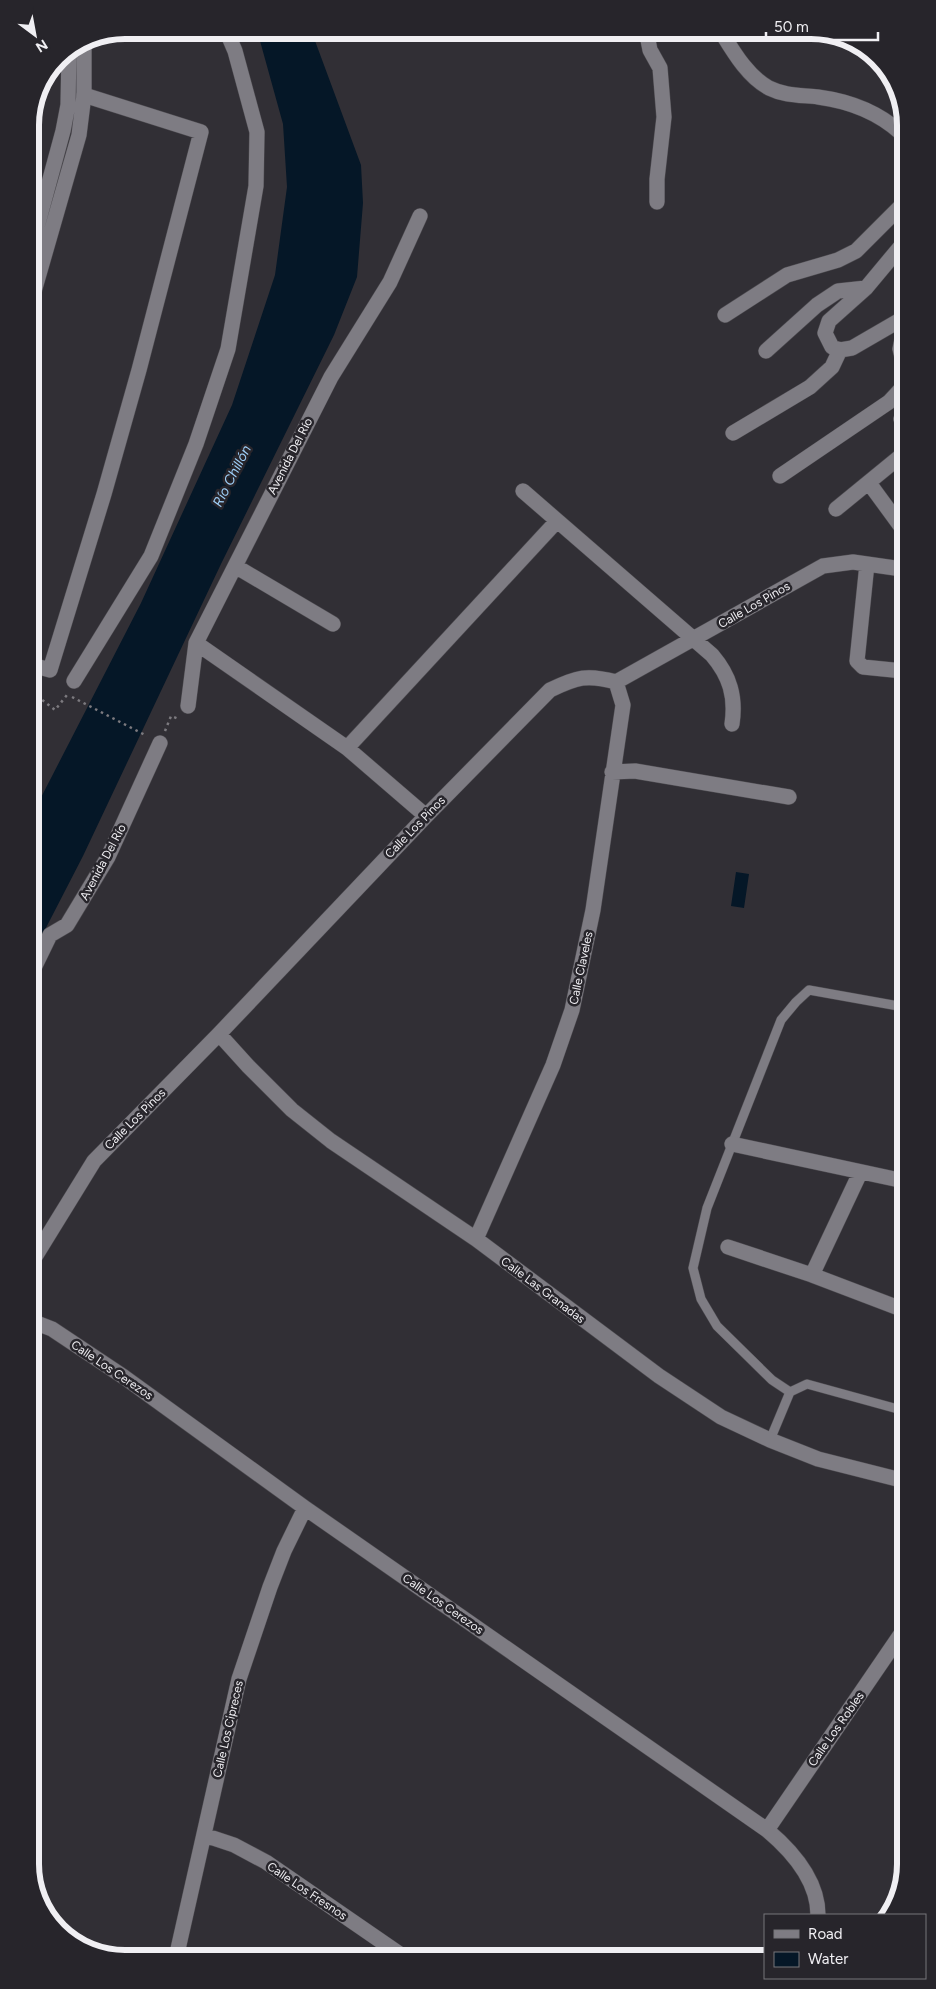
<svg xmlns="http://www.w3.org/2000/svg" width="936" height="1989" font-family="Figtree,sans-serif">
<style>
.water{fill:#051727}
.lines{fill:none;stroke-linecap:round;stroke-linejoin:round}
.lane-casing{stroke:#4d4b50;stroke-width:10}
.street-casing{stroke:#4d4b50;stroke-width:16}
.secondary-casing{stroke:#4d4b50;stroke-width:16}
.path{stroke:#7c7a7f;stroke-width:2.5;stroke-dasharray:2.5 4;stroke-linecap:butt}
.lane{stroke:#7e7c83;stroke-width:9}
.street{stroke:#7e7c83;stroke-width:15}
.secondary{stroke:#7e7c83;stroke-width:15}
.labels{text-anchor:middle;dominant-baseline:central;stroke-width:5;stroke-linejoin:round;paint-order:stroke}
.street-label{font-size:12px;fill:#f0eff3;stroke:#27252b}
.water-label{font-size:14px;font-style:italic;fill:#9ecff8;stroke:#27252b}
.rim{fill:none;stroke:#f0eff3;stroke-width:6}
</style>
<rect width="100%" height="100%" fill="#312f35"/>
<path class="water" d="M257 30H311L361 165 363 203 357 277 334 335 221 564 83 856 33 953 32 815 141 603 232 405 275 275 287 187 283 124Z
M736 872 749 874 744 908 731 906Z"/>
<g class="lines">
<defs>
<path id="lane" d="M790 1392 772 1380 717 1326 701 1299 693 1268 707 1208 781 1020 796 1002 809 990 904 1007
M770 1440 790 1392 807 1384 905 1411"/>
<path id="street" d="M646 30 650 50 660 68 664 117 657 179V202
M720 30C733 51 747 76 769 88 785 96 801 95 818 97 848 101 878 112 901 133
M901 246 866 288 829 321 825 333 832 347 840 350 852 348 902 319
M725 315 787 275 838 260 856 251 901 206
M902 339 900 349 902 357
M766 351 817 305 838 291 866 288
M901 419 902 421
M733 433 810 387 832 367 840 350
M780 476 889 402 902 388
M869 483 902 528
M523 491 712 655C730 676 736 697 732 724
M836 509 902 455
M867 564 857 661 863 667 903 671
M235 566 333 624
M196 643 347 748 426 816
M32 665 50 670 104 494 139 370 201 132 84 95
M74 681 151 556 196 444 228 349 256 186 257 132 235 51 226 30
M188 706 196 643 331 377 390 282 420 216
M347 748 557 521
M612 772 635 771 789 797
M33 970 50 935 67 925 108 857 160 743
M219 1034 248 1066 292 1110 331 1141 476 1239 659 1376 721 1417 770 1440 818 1459 905 1481
M732 1144 904 1181
M476 1239 553 1065 572 1010 593 910 623 705 616 682
M728 1247 812 1275 904 1310
M33 1260 94 1161 219 1034 426 816 550 690C577 677 587 674 616 682L823 566 853 562 902 569
M812 1275 860 1173
M34 1322 52 1329 124 1377 305 1508 767 1830C792 1851 818 1880 818 1915
M767 1830 905 1628
M204 1835 234 1845 266 1862 404 1957
M176 1958 239 1679 270 1587 284 1551 305 1508"/>
<path id="secondary" d="M31 249 63 131 68 105 69 50
M31 302 79 135 84 95V40"/>
</defs>
<use href="#lane" class="lane-casing"/>
<use href="#street" class="street-casing"/>
<use href="#secondary" class="secondary-casing"/>
<path class="path" d="M32 689 33 680
M32 692 55 710 67 695
M72 697 147 736
M165 731 171 716 179 719"/>
<use href="#lane" class="lane"/>
<use href="#street" class="street"/>
<use href="#secondary" class="secondary"/>
</g>
<g class="labels">
<g class="street-label">
<text transform="translate(290 456) rotate(-63)">Avenida Del Río</text>
<text transform="translate(754 605) rotate(-30)">Calle Los Pinos</text>
<text transform="translate(415 827) rotate(-46)">Calle Los Pinos</text>
<text transform="translate(103 862) rotate(-62)">Avenida Del Río</text>
<text transform="translate(581 968) rotate(-78)">Calle Claveles</text>
<text transform="translate(135 1119) rotate(-45)">Calle Los Pinos</text>
<text transform="translate(543 1290) rotate(37)">Calle Las Granadas</text>
<text transform="translate(112 1370) rotate(34)">Calle Los Cerezos</text>
<text transform="translate(443 1604) rotate(35)">Calle Los Cerezos</text>
<text transform="translate(228 1729) rotate(-77)">Calle Los Cipreces</text>
<text transform="translate(836 1729) rotate(-55)">Calle Los Robles</text>
<text transform="translate(307 1891) rotate(34)">Calle Los Fresnos</text>
</g>
<g class="water-label">
<text transform="translate(232 476) rotate(-63)">Río Chillón</text>
</g>
</g>
<path d="M0 0H936V1989H0ZM125 39H811A86 86 0 0 1 897 125V1864A86 86 0 0 1 811 1950H125A86 86 0 0 1 39 1864V125A86 86 0 0 1 125 39Z" fill="#27252b" fill-rule="evenodd"/>
<path class="rim" d="M125 39H811A86 86 0 0 1 897 125V1864A86 86 0 0 1 811 1950H125A86 86 0 0 1 39 1864V125A86 86 0 0 1 125 39Z"/>
<rect x="764" y="1914" width="162" height="65" fill="#27252b" stroke="#77767b"/>
<rect x="774" y="1930" width="25" height="8" fill="#7e7c83" stroke="#77767b"/>
<text x="808" y="1939" font-size="15" fill="#f0eff3">Road</text>
<rect x="774" y="1952" width="25" height="15" fill="#051727" stroke="#77767b"/>
<text x="808" y="1964" font-size="15" fill="#f0eff3">Water</text>
<g transform="translate(35 35) rotate(148)" stroke="#27252b" stroke-width="4" paint-order="stroke">
<path d="M0-4L9 19L0 12L-9 19Z" fill="#f0eff3"/>
<text y="-8" font-size="14" font-weight="bold" text-anchor="middle" fill="#f0eff3">N</text>
</g>
<path d="M766 32v8h112v-8" fill="none" stroke="#f0eff3" stroke-width="2.5"/>
<text x="774" y="32" font-size="15" fill="#f0eff3" stroke="#27252b" stroke-width="4" paint-order="stroke">50 m</text>
</svg>
